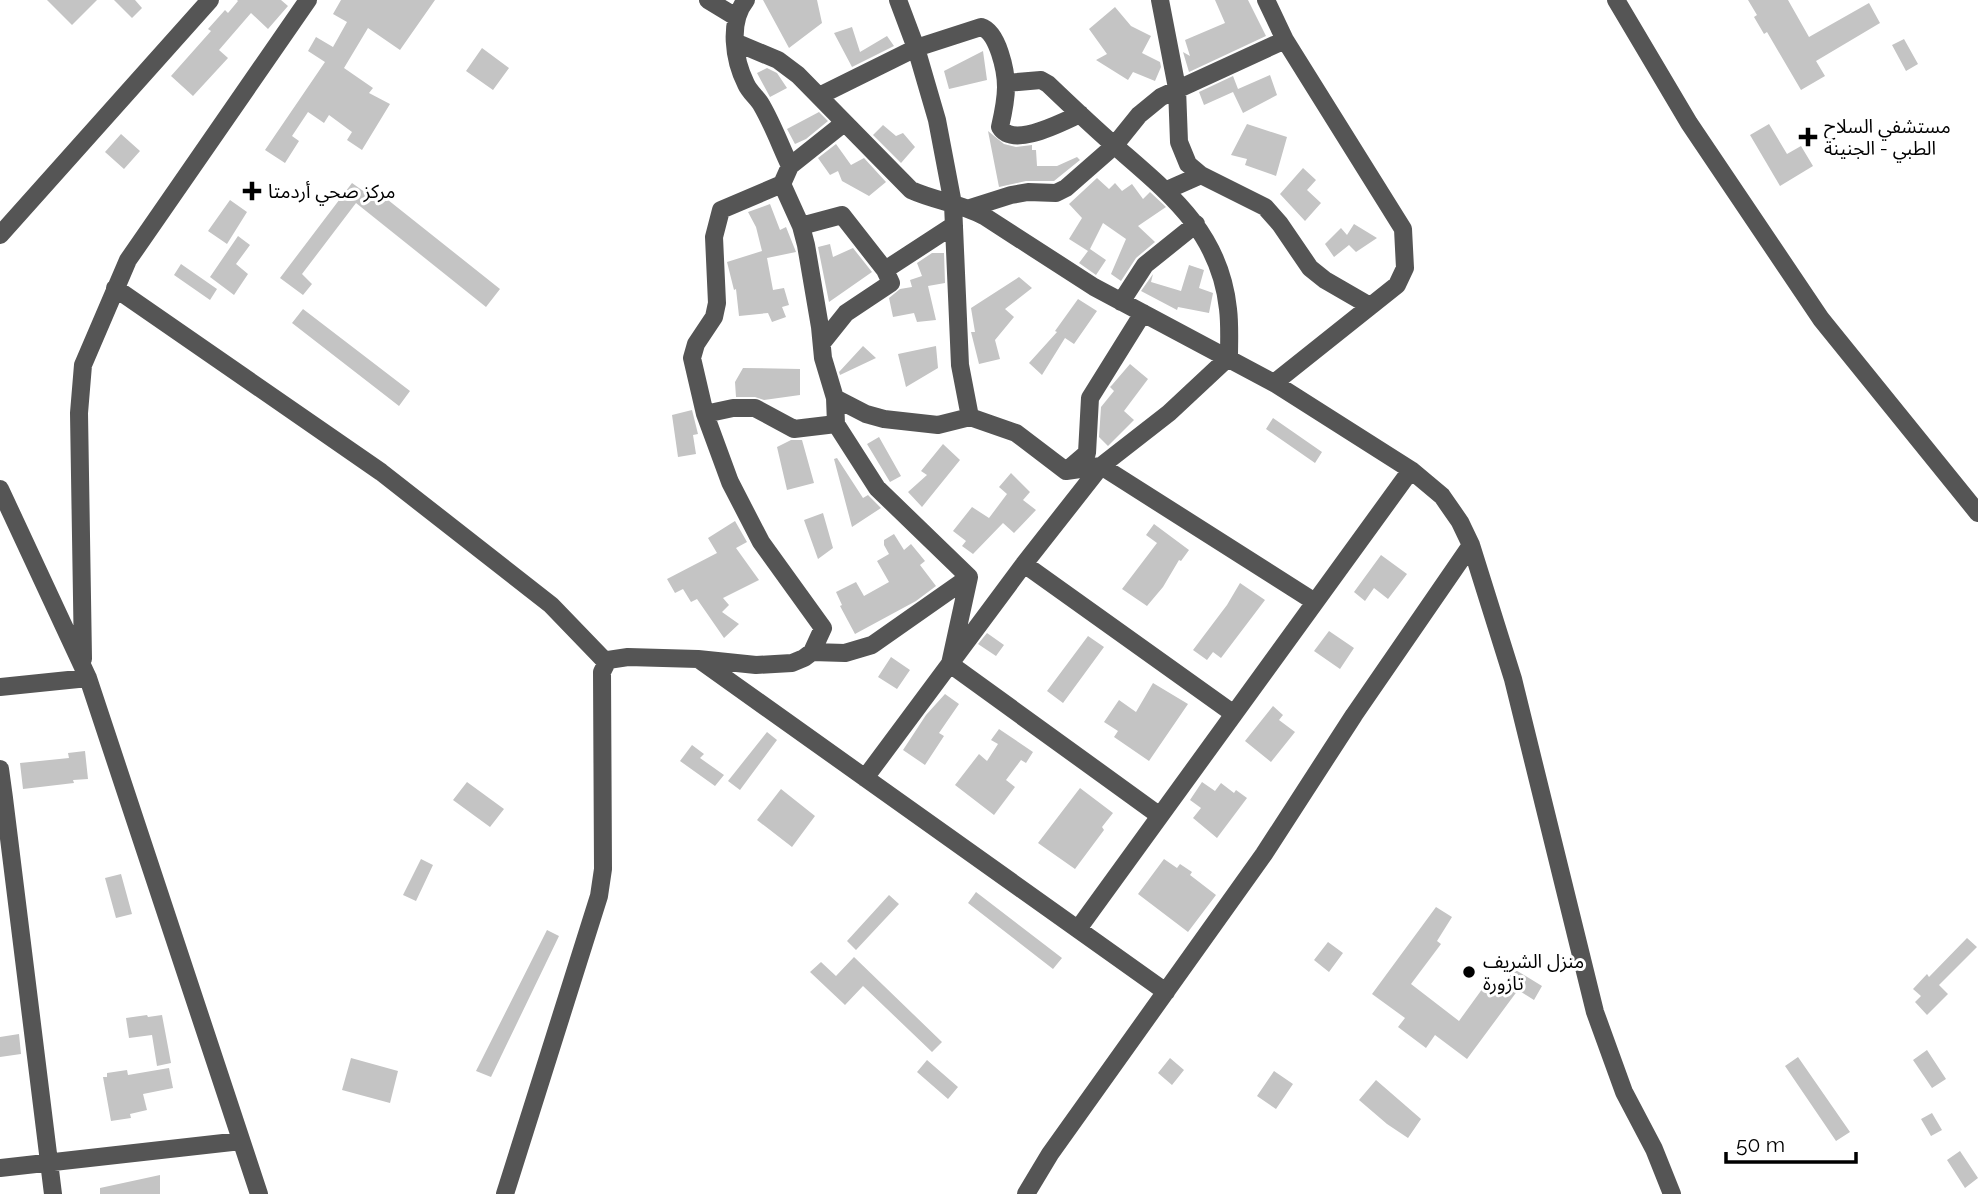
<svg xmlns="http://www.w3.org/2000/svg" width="1978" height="1194" font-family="Raleway,'Noto Sans Arabic',sans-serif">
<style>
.building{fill:#c4c4c4}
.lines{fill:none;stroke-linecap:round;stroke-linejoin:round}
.minor{stroke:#555;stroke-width:18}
.poi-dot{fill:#000;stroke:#fff;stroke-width:2.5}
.labels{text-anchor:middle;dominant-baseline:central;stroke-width:6;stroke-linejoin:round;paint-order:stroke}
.poi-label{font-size:19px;fill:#000;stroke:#fff;text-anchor:start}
</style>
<rect width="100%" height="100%" fill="#fff"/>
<path class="building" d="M47 0H97L72 25Z
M114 0H135L142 8 132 18Z
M237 0H281L288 6 268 29 251 13 219 50 228 58 193 96 171 76 211 31 208 29 225 10 228 13 238 1Z
M341 0H435L400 50 368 28 344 68 373 88 369 93 390 104 362 150 347 140 352 132 329 115 324 123 308 112 292 136 299 141 285 163 265 150 325 62 308 51 316 37 333 47 347 22 333 14Z
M763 0H817L822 23 789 48Z
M1215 0H1248L1266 36 1189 72 1183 52 1190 56 1185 40 1225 23Z
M1748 0H1788L1809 37 1869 3 1880 23 1816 61 1825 76 1801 90 1767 32 1764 34 1754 17 1757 15Z
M1115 7 1131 26 1151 36 1142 53 1160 62 1161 67 1155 81 1133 72 1128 80 1096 60 1107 54 1089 29Z
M852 27 860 52 887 36 894 46 852 67 834 33Z
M1904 39 1918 64 1906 71 1892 45Z
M482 48 509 68 493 90 466 71Z
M983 51 987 80 949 89 944 71Z
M767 68 777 73 787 88 770 97 757 73Z
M1270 75 1277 95 1243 113 1233 92 1204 105 1199 92 1233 76 1238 89Z
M819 112 828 121 806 139 795 144 787 129Z
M1247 124 1287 137 1276 176 1245 165 1247 159 1231 155Z
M1769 124 1787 154 1801 146 1813 166 1780 186 1750 135Z
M883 125 896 136 903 133 915 147 901 163 873 135Z
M988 131 1004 144 1016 147 1032 145V150H1036L1037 166H1057L1077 157 1080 160 1054 181H1026L999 187Z
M121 134 140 151 124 169 105 152Z
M836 144 851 165 864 158 886 182 869 196 842 181 838 171 830 175 818 158Z
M1303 168 1316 180 1307 190 1321 203 1305 221 1280 194Z
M1097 178 1109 189 1115 183 1122 191 1132 184 1143 199 1150 192 1166 207 1138 226 1155 242 1136 258 1121 281 1111 274 1126 239 1103 223 1090 249 1106 260 1096 275 1079 263 1088 251 1069 239 1082 218 1069 204Z
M352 183 373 198 378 192 500 289 486 307 356 203 302 274 312 284 303 295 280 278Z
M230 200 247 212 227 244 208 231Z
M770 204 780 230 786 227 796 252 767 258 773 290 784 288 789 305 782 307 786 317 772 322 768 313 739 316 736 289 734 290 727 262 762 251 756 227 748 212Z
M1354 224 1377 238 1356 252 1349 245 1334 257 1325 244 1341 228 1347 235Z
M238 236 250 245 236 264 248 274 234 295 210 277Z
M830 244 833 257 853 248 872 272 829 302 818 247Z
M932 253H944L945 283 928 286 936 320 917 322 914 313 893 317 889 298 900 289 912 287 910 280 922 276 917 263Z
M181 264 217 289 210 300 174 275Z
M1189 265 1204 270 1199 288 1213 293 1209 313 1178 307 1177 310 1141 291 1153 274 1151 282 1181 291Z
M1019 277 1032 288 1005 309 1014 317 995 340 1000 359 979 364 971 332H975L971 308Z
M1078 299 1097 311 1074 344 1065 338 1042 375 1029 363 1057 332 1055 331Z
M303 309 410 391 399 406 292 323Z
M863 346 876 358 840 375 839 372Z
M936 346 938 368 906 387 898 354Z
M1130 364 1148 379 1124 411 1134 420 1108 446 1099 437 1101 407 1114 391 1110 387 1112 385Z
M743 368 800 369V395L764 400 755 397H736L735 382Z
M692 410 698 434 693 435 696 454 678 457 672 415Z
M1273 418 1322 452 1315 463 1266 429Z
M879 437 901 476 890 482 867 444Z
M791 440H802L814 483 787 490 777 447Z
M943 444 960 460 922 507 908 492 927 475 921 471Z
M837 458 863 498 868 495 881 508 852 527 834 459Z
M1011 473 1030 492 1023 500 1036 510 1014 533 1003 523 973 554 962 546 966 541 953 531 972 507 989 518 1007 494 999 487Z
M823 513 833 548 818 559 804 520Z
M735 521 747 542 736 548 759 580 723 598 729 605 722 612 739 624 724 638 697 599 691 602 683 589 675 593 667 579 717 553 708 538Z
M1154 524 1189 550 1181 561 1179 560 1163 587 1147 606 1122 589 1157 543 1146 535Z
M894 534 904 550 911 544 925 561 920 565 936 586 916 601 855 634 840 606 842 605 836 592 856 582 864 596 889 582 877 561 889 554 884 545V540Z
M1381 555 1407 574 1388 599 1374 588 1365 601 1354 592Z
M1240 583 1265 600 1221 658 1213 652 1207 660 1193 650 1227 605Z
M1329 631 1354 648 1340 669 1314 651Z
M987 633 1004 645 996 656 978 644Z
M1088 636 1104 647 1063 703 1047 691Z
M891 657 910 670 897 689 878 677Z
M1153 683 1188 704 1149 761 1114 737 1118 731 1104 722 1119 700 1136 712Z
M945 694 959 704 939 733 944 736 925 765 903 750 926 715Z
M1273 706 1283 715 1279 720 1295 732 1271 762 1245 741Z
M999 729 1033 752 1026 763 1021 760 1006 780 1015 787 994 815 955 785 979 754 987 761 998 744 991 740Z
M767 732 777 740 740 790 728 781Z
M692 745 704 754 700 758 724 775 715 786 680 761Z
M85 751 88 779 73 780 74 783 23 789 20 763 69 758 68 753Z
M467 782 504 809 490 827 453 800Z
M1202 782 1215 791 1221 783 1234 793 1236 790 1247 798 1217 838 1193 818 1201 808 1190 800Z
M1080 788 1113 813 1102 827 1104 830 1075 869 1038 843Z
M781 789 815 816 792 847 757 820Z
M421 859 433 865 416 901 403 895Z
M1164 859 1177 868 1180 864 1192 872 1190 875 1216 895 1188 932 1138 894Z
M121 874 132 914 116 918 105 878Z
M976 892 1062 958 1053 969 968 903Z
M889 895 899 904 856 950 847 941Z
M1436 907 1452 917 1437 941 1441 944 1411 984 1459 1021 1488 981 1501 991 1514 969 1542 986 1534 1000 1518 990 1467 1059 1435 1035 1426 1048 1398 1027 1405 1018 1372 994Z
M547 930 559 936 491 1077 476 1071Z
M1967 938 1977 947 1939 985 1948 994 1927 1015 1915 1002 1921 996 1913 989 1927 974 1929 977Z
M1328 942 1343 953 1329 972 1314 960Z
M854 957 942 1042 932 1052 863 986 845 1005 810 972 821 962 836 976Z
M147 1015 148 1017 162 1015 171 1063 157 1066 152 1035 129 1038 126 1018Z
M19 1034 21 1054 0 1057V1037Z
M1927 1050 1946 1079 1932 1088 1913 1060Z
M1798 1057 1850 1132 1836 1141 1785 1066Z
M351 1058 398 1071 390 1103 342 1090Z
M1170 1058 1184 1070 1172 1085 1158 1073Z
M927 1060 958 1087 948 1099 917 1072Z
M169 1068 173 1088 143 1094 147 1110 130 1114 131 1118 111 1121 103 1077H107V1073L127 1070 128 1075Z
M1274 1071 1293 1084 1276 1109 1257 1096Z
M1376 1080 1421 1119 1408 1138 1387 1124 1359 1100Z
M1932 1113 1942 1130 1931 1136 1921 1119Z
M1960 1151 1978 1178 1965 1188 1947 1160Z
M160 1175V1194H100V1188Z"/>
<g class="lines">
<path class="minor" d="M708 0 736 17
M746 0C728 22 734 60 746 84 750 93 758 98 762 106 773 125 781 147 790 166
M898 0 916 48 937 120 953 204 960 365 970 417
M1160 0 1177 88 1179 142 1188 164 1201 175 1265 207 1280 224 1310 268 1325 280 1370 306
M1266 0 1285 40 1403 229 1405 268 1397 285 1274 383
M1616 0 1689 123 1821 319 1978 513
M735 42 778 60 798 75 911 190C935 201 960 203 984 216L1094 287 1274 383 1411 470 1442 496 1460 522 1471 545 1513 679 1595 1012 1624 1092 1654 1149 1672 1194
M819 96 916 48 981 27C998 32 1006 71 1006 87 1006 100 1003 114 1000 127 1013 149 1062 122 1080 114
M782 184 801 226 806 245 820 327 823 358 835 398 836 424 877 488 969 577 950 664 1160 816
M1167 190 1201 175
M970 208 1011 195 1028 192 1056 193 1066 188 1114 146 1139 115 1161 97 1285 40
M801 226 842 215 885 270 891 283 846 313 822 343
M0 235 210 0
M885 270 954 225
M115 288 381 472 551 605 606 662
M1121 302 1145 265 1196 224
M835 398 866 414 884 419 938 425 970 417 1016 433 1066 471 1101 466 1315 602
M705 414 733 408H755L794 429 836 424
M1066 471 1087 453 1090 398 1143 313
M0 489 88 678 259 1194
M1024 564 1234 714
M812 652 845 653 872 645 969 577
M83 659 79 413 83 365 128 260 308 0
M701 661 1166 992
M0 687 88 678
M0 769 4 798H0
M865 778 1024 564 1101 466 1169 413 1229 357C1229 342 1230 325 1228 309 1220 232 1169 193 1115 146 1092 126 1070 105 1048 84L1041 80 1006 83
M4 798 53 1194
M1078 929 1411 470
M0 1168 241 1141
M505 1194 599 896 603 869 602 672 608 660 628 657 698 659 756 665 792 663 804 658 812 652 823 628 761 542 730 482 705 414 692 358 696 344 714 317 717 303 714 237 721 210 782 184 790 166 844 123
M1026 1194 1050 1154 1264 854 1354 715 1471 545"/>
</g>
<g class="poi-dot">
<path d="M1804.5 126.5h7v7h7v7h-7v7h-7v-7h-7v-7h7z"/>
<path d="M248.5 180.5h7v7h7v7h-7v7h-7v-7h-7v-7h7z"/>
<circle cx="1469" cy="972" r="7"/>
</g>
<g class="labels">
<g class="poi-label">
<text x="1824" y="126">مستشفي السلاح<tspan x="1824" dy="22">الطبي - الجنينة</tspan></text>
<text x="268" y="191">مركز صحي أردمتا</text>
<text x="1483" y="961">منزل الشريف<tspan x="1483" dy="22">تازورة</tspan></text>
</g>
</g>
<path d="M1726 1152v10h130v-10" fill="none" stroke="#000000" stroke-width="3.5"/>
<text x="1736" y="1152" font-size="21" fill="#000000" stroke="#ffffff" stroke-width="5" paint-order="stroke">50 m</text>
</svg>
